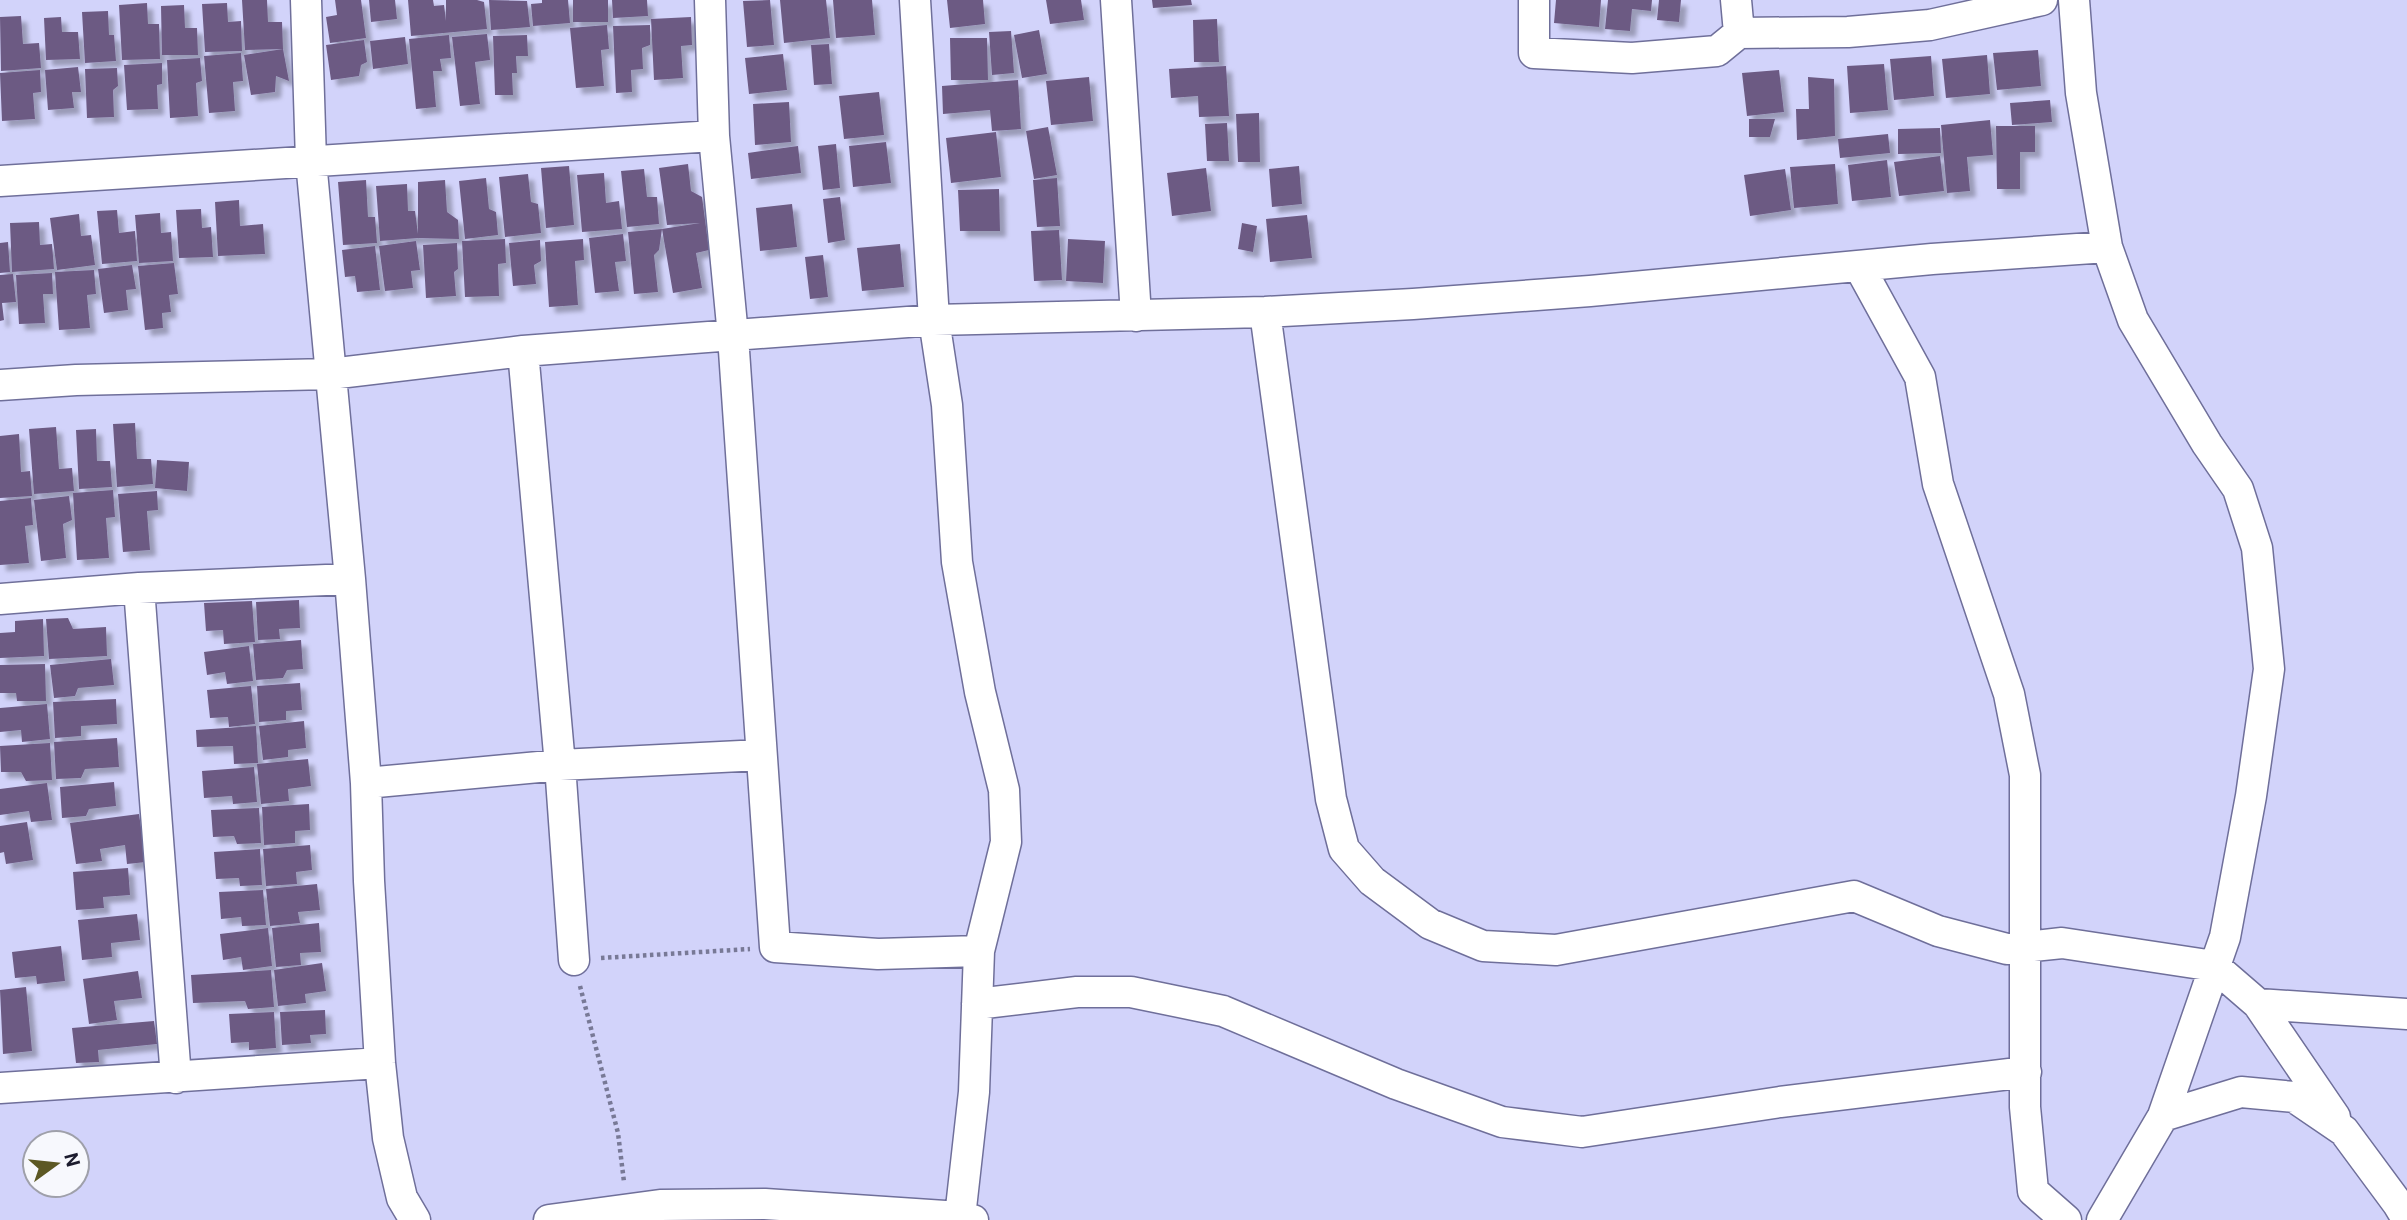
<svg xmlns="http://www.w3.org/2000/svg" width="2407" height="1220" font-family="Roboto,sans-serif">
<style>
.building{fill:#6c5a83;filter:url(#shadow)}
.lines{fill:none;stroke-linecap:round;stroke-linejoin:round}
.minor-casing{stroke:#6f6f9a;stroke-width:33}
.path{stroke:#787996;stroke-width:4.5;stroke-dasharray:3.5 3.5;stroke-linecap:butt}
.minor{stroke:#fff;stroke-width:30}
</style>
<defs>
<filter id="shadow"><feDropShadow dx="6" dy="6" stdDeviation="2" flood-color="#0004"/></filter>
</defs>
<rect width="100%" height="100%" fill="#d2d3fa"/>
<path class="building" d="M242 0H267L268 22H282L283 49 289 81 276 76 275 92 251 95 244 55 283 49 245 50Z
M335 0H361L366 38 330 43 326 17 337 15Z
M369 0H395L397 19 371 22Z
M408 0H433L434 6 444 5 446 21V0H477L484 2 487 29 411 36Z
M489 0 527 1 530 27 491 30Z
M542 0H568L570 23 533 26 531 4 542 3Z
M573 0H608V22H573Z
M612 0H647L648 16 613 18Z
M770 0 774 45 747 47 743 1Z
M780 0H826L830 38 784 43Z
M833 0H872L875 35 836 38Z
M947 0H983L985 24 950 28Z
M1046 0H1081L1084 20 1050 24Z
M1152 0H1191L1192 5 1153 8Z
M1556 0H1601L1599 27 1554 23Z
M1608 0H1652L1651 11 1632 9 1630 31 1605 29Z
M1659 0H1681L1679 22 1657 20Z
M147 3 148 24H159L160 59 122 60 119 5Z
M227 3 228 22 241 21 242 51 205 52 202 4Z
M184 5 185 28H197L198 55H162L161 6Z
M108 11 109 35H114L116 61 85 63 82 12Z
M21 16 23 44 39 43 41 68 1 71 0 17Z
M61 17 62 32H78L80 59 46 60 44 18Z
M691 17 692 45 681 46 683 78 654 80 651 19Z
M1217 19 1219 62H1194L1193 20Z
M607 25 609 49 601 50 604 86 576 88 570 28Z
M650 25V45L642 48 643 69 631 70 632 92 616 93 613 26Z
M1039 30 1047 74 1022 78 1014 35Z
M1011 31 1014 73 992 75 989 32Z
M487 34 490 60 475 62 480 104 460 106 452 37Z
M449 35 451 58 440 59 442 71H433L436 107 416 109 409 39Z
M527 35 528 56H516L517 73H512L513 95H495L493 36Z
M405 37 408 64 373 69 370 41Z
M950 38H987L988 80H951Z
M364 40 367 62 361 65 359 76 331 80 326 45Z
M829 44 832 84 814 85 811 45Z
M2038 50 2041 86 1997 90 1993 53Z
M241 53 243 81 233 82 235 111 209 113 204 56Z
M783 54 787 90 749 94 745 58Z
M1987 55 1990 94 1946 98 1942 59Z
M1931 56 1934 96 1894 100 1890 59Z
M200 58 202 81 196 83 198 116 170 118 167 60Z
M162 63V84L157 85 158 109 127 110 124 65Z
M1884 64 1888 110 1850 113 1847 66Z
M1226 66 1229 116 1199 117 1198 96 1171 98 1169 69Z
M78 67 81 92H72L74 108 48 110 45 70Z
M117 68 118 86 113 90 114 117 87 118 85 69Z
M40 70 41 92 33 93 35 119 2 121 0 73Z
M1779 70 1784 112 1747 116 1742 73Z
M1089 77 1093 121 1051 125 1046 81Z
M1808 77 1834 79 1835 136 1797 140 1796 109H1809Z
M1018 80 1021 129 992 131 990 110 943 114 942 86Z
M879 92 884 135 844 139 839 96Z
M2050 100 2052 122 2012 125 2010 103Z
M789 102 791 142 755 145 753 104Z
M1259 113 1260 162H1238L1236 114Z
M1749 119H1775L1770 137H1749Z
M1990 120 1993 155 1967 157 1970 191 1947 193 1941 125Z
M1227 123 1229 161H1207L1205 124Z
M1996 126H2035V152H2020V189H1997Z
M1048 127 1057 175 1034 179 1026 131Z
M1940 128 1941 153 1898 154V129Z
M996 132 1001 177 951 183 946 138Z
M1888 134 1890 153 1840 158 1838 139Z
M886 142 891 183 853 187 849 146Z
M836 144 840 188 823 190 818 146Z
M798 146 801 173 751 179 748 153Z
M1940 156 1944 191 1899 196 1894 162Z
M1887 160 1891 197 1852 201 1848 165Z
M688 164 691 191 702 197 709 250 696 253 702 288 673 293 662 229 700 223 667 225 659 168Z
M1835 164 1838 204 1794 208 1790 167Z
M569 166 574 225 546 228 541 168Z
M1299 166 1302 204 1272 207 1269 169Z
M1206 168 1211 211 1172 216 1167 173Z
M644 169 647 197H657L659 224 627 227 621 171Z
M1785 169 1791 210 1750 216 1744 175Z
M604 173 606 203 619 201 622 229 582 232 577 175Z
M528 174 531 202 538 204 541 233 505 237 499 177Z
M486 178 489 209 496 212 498 235 465 239 459 181Z
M1057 178 1060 226 1037 227 1033 180Z
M366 180 368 217H375L377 243 343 245 338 182Z
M445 180 447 212 458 220 459 239 418 238 380 241 376 186 407 184 408 211H415L418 234V182Z
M999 189 1000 231H960L958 190Z
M840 197 845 240 828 243 823 199Z
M239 200 240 226 263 224 265 254 218 256 215 202Z
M792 204 797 247 760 251 756 208Z
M201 209 202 228 211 227 213 257 179 258 176 210Z
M117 210 119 233 135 231 137 261 102 264 97 211Z
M160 213 161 233 171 232 173 261 139 263 135 215Z
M79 214 81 236 91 235 95 265 57 270 50 218Z
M1307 215 1312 258 1270 262 1266 219Z
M39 222 40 245 52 244 54 269 12 272 10 223Z
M1242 223 1257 226 1253 252 1238 249Z
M662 229 659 250 654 255 658 292 634 294 628 232Z
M1059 230 1062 280 1034 281 1031 231Z
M623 234 626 261 615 262 619 291 595 293 589 238Z
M505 239 506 263 498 264 499 296 465 297 462 241Z
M583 239 584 260 575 261 578 305 549 307 545 242Z
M1068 239 1105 241 1103 283 1066 281Z
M540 240 541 261 534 265 536 284 513 286 509 243Z
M416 241 420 270 411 271 413 288 385 291 379 246Z
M8 242 10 272 0 273V243Z
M457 243 458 269 454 272 456 296 426 298 423 245Z
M900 244 904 287 862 291 857 248Z
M375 246 380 290 357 292 355 276 345 277 342 250Z
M823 255 828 297 810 299 805 257Z
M174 263 178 294 169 295 171 312 162 313 163 328 145 330 138 266Z
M132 265 136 289 126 290 128 310 104 313 98 269Z
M94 270 96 294 87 295 90 328 59 330 55 272Z
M52 273 53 294H43L45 323 19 324 16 275Z
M13 274 16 302 2 303 4 320 0 321V275Z
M135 423 137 459H151L153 484 117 487 113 424Z
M56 427 59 469 72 468 74 491 34 494 29 429Z
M96 429 97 461H110L112 487 79 489 76 430Z
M19 434 21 472 30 471 32 496 0 498V436Z
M157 460 189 462 187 491 155 488Z
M113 490 115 517 106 518 109 558 77 560 73 493Z
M157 491 158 510 147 511 150 550 123 552 118 494Z
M69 496 72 520 63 524 66 558 41 561 34 500Z
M31 498 33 525 25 526 29 563 0 565V501Z
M299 600 300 628 279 629 280 639 258 640 256 602Z
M252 601 255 642 224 644 223 630 206 631 204 603Z
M68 618 73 629 106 627 107 656 49 659 46 619Z
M43 619 44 656 0 658V633L15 632V621Z
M301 640 303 669 287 670 283 678 256 680 253 644Z
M249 646 253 681 227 684 225 672 207 675 204 652Z
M111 659 114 685 78 688 75 696 54 698 50 665Z
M45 664 46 701H17L16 693H0V665Z
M300 683 302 710 286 711V720L259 722 257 686Z
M251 686 255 724 229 727 228 717 210 718 207 690Z
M116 699 117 724 81 726V736L55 738 53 702Z
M47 704 50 739 22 742 21 730 0 732V708Z
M304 721 306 748 288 750V757L263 760 259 726Z
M256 726 258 763 234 764 233 746 197 747 196 730Z
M117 738 119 767 85 769 81 778 56 779 54 742Z
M50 743 52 780 26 781 21 772H1L0 746Z
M308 759 311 786 288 789 289 801 261 804 257 764Z
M254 767 257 802 233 804 232 796 204 798 202 771Z
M114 782 116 806 89 809 86 816 62 818 60 787Z
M47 783 52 820 31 822 29 811 0 815V789Z
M309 804 310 830 295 831V843L264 845 262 807Z
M259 808 261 843 237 844 234 836 213 837 211 810Z
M139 814 146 862 127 864 125 845 100 849 102 861 76 864 70 823Z
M27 822 33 860 6 864 4 852 0 853V826Z
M310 845 312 870 296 872 297 884 266 886 263 849Z
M260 849 262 885 240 886 239 878 216 879 214 852Z
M128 868 130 895 103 897 104 908 76 910 73 872Z
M317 884 320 910 298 912 300 923 270 926 266 889Z
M263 890 266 925 242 926 241 917 221 919 219 892Z
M137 914 140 940 111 943 112 957 82 960 78 920Z
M319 923 321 952 300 953 301 965 276 967 272 928Z
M268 928 272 966 243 970 241 957 223 960 220 934Z
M61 946 65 981 37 984 36 976 15 978 12 952Z
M322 963 326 991 305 994 306 1003 278 1006 274 970Z
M271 970 274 1007 248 1009 245 1001 193 1003 191 975Z
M138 971 142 998 114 1001 117 1020 89 1024 83 979Z
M26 987 32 1051 3 1054 0 990Z
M325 1010 326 1034 310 1035 311 1043 282 1045 280 1012Z
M274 1012 276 1048 249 1050V1042L231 1043 229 1014Z
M154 1021 157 1044 98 1050 99 1062 76 1063 72 1028Z"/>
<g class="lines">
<defs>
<path id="minor" d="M306 0 311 161 350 579 366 783 369 881 380 1063 388 1138 402 1198 415 1220
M710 0 714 136 733 336 775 947 878 954 979 951
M915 0 934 320 947 405 957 562 980 692 1004 790 1006 842 979 951 974 1092 960 1217 956 1220
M1116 0 1136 316
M1534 0V53L1632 58 1717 51 1739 33 1736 0
M2074 0 2081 93 2107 247 2133 320 2207 444 2238 489 2257 548 2269 669 2251 796 2225 937 2163 1116 2102 1220
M1739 33 1848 32 1930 25 2042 0
M0 181 714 136
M1859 266 1920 377 1938 484 2009 694 2025 775V1107L2033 1191 2066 1220
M1265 312 1331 799 1344 849 1372 881 1430 924 1483 946 1556 950 1854 896 1938 931 2007 949 2062 943 2214 966 2258 1004 2407 1014
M523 351 560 765 574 960
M0 385 76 380 330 374 523 351 934 320 1265 312 1413 304 1590 291 1932 259 2107 247
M139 588 176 1078
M0 599 139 588 350 579
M366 783 560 765 761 755
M977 1004 1077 992H1131L1223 1011 1396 1084 1502 1122 1582 1132 1780 1102 2026 1072
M2258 1004 2335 1117
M0 1088 380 1063
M2163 1116 2241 1092 2294 1097 2344 1131 2398 1204 2407 1219
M549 1220 660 1205 765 1204 960 1217 973 1220"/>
</defs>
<use href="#minor" class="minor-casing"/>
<path class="path" d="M601 958 750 949
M580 986 618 1133 624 1182"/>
<use href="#minor" class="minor"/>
</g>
<g transform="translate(56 1164) rotate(75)"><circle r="33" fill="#f7f8fd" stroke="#9fa0aa" stroke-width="2"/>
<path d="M0-5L12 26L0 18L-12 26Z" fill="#5c5824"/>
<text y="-10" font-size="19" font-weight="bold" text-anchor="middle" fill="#1c1c2e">N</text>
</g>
</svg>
